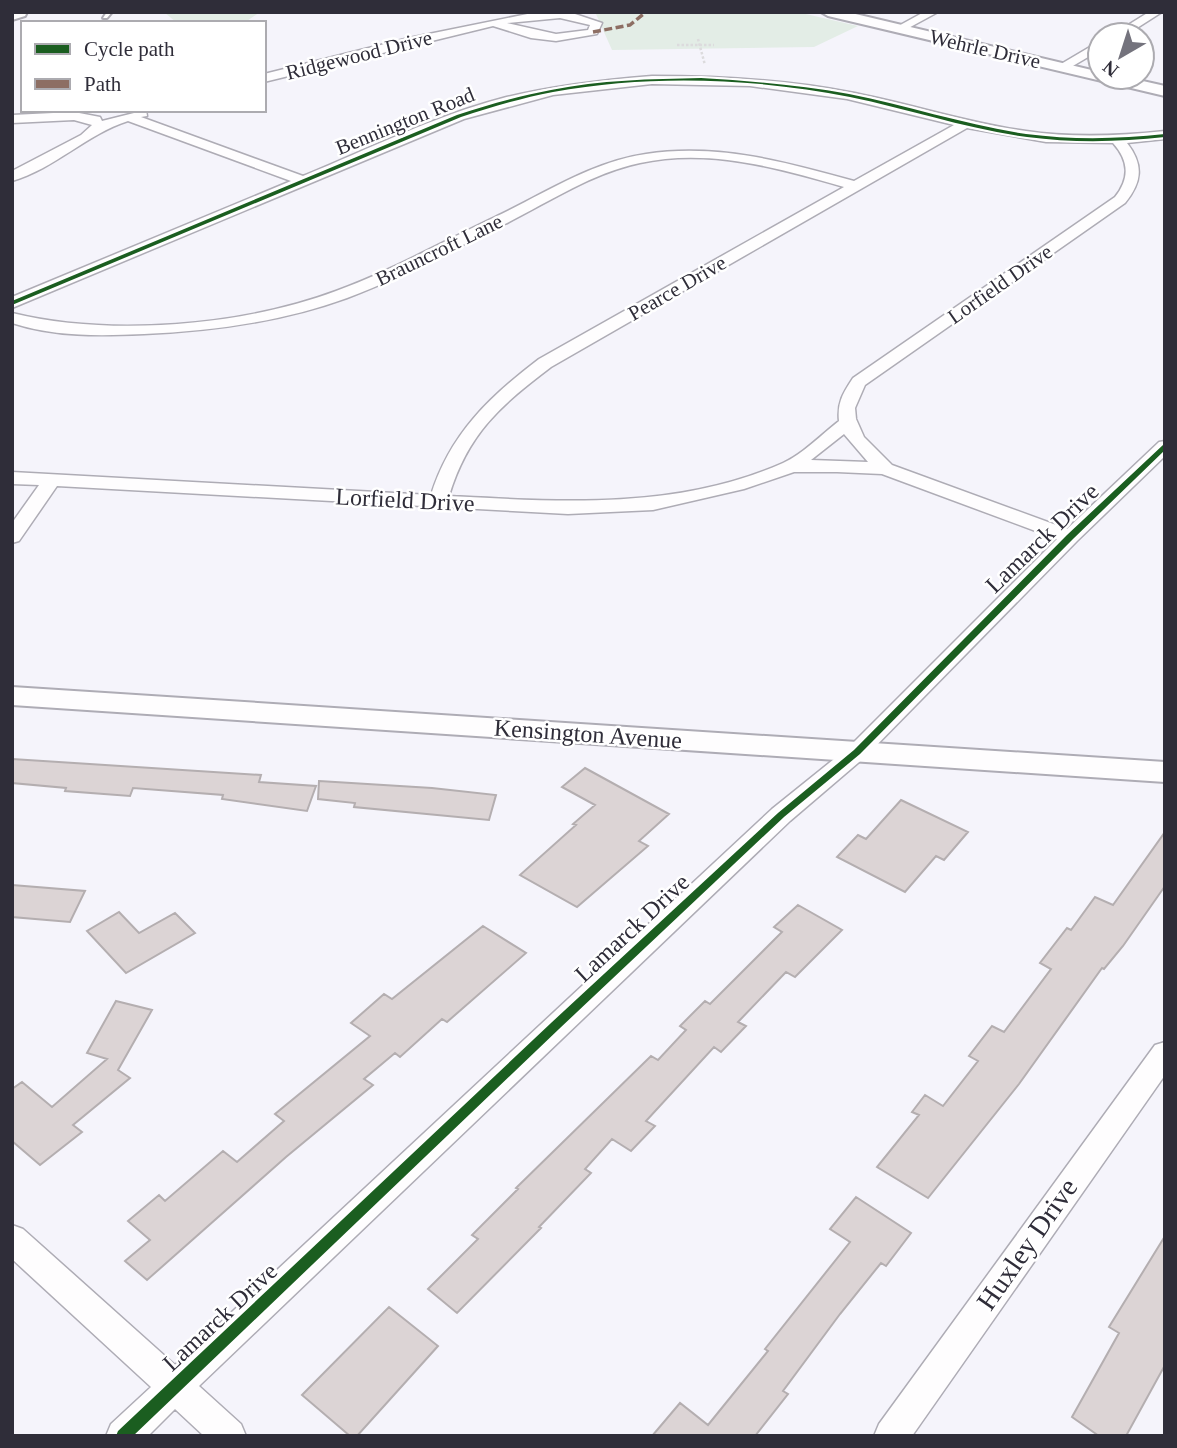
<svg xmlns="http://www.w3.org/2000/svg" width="1177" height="1448" font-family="Georgia,serif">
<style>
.green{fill:#e3ede6}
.building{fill:#dcd4d5;stroke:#b4aeb0;stroke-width:2}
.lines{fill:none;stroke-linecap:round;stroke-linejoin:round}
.service-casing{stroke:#aeacb5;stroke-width:4}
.minor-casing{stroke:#aeacb5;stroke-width:3}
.tertiary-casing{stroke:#aeacb5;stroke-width:4}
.motorway-casing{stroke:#aeacb5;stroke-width:4}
.path{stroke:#dcdbdd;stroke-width:2.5;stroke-dasharray:2.5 2;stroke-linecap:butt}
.service{fill:#fefdfe;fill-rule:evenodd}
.minor{fill:#fefdfe;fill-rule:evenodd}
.tertiary{fill:#fefdfe;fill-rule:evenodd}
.motorway{fill:#fefdfe;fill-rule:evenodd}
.quiet{stroke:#8d6e63;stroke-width:3.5;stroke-dasharray:8 3.5;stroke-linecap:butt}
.cycleway-casing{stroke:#fff;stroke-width:4}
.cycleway{fill:#1b5e20;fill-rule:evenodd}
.labels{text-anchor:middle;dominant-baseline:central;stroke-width:5;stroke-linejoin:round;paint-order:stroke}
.far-street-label{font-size:21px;fill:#2f2d39;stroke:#fff}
.street-label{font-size:24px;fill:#2f2d39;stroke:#fff}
.near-street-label{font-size:28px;fill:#2f2d39;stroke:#fff}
</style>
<rect width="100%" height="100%" fill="#f5f4fb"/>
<path class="green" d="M164 12H260L244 23H177Z
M599 12H797L858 26 814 47 612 50 596 14Z"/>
<path class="building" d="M12 759 261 775 259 782 316 786 307 811 222 799 223 795 133 788 130 796 65 791 66 788 12 783Z
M585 768 669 814 639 841 648 846 577 907 520 875 576 825 573 824 595 805 562 787Z
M319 781 432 788 496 795 489 820 354 807 355 803 318 799Z
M901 800 968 832 944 860 936 856 905 892 837 857 858 835 866 839Z
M1165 832V886L1123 946 1104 969 1102 968 1019 1084 928 1198 877 1167 919 1115 912 1112 925 1095 943 1106 978 1061 969 1056 992 1026 1004 1032 1051 969 1040 963 1067 928 1071 930 1095 897 1113 905Z
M12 885 85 891 70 922 12 917Z
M798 905 842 930 795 977 786 972 738 1022 746 1026 721 1052 714 1047 646 1121 655 1126 631 1151 612 1139 585 1169 591 1173 539 1227 541 1228 457 1313 428 1289 478 1239 472 1235 518 1189 516 1188 651 1056 658 1060 686 1030 680 1026 705 1001 710 1004 782 932 774 927Z
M119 912 139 933 175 913 195 933 126 973 87 931Z
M483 926 526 953 447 1022 442 1019 400 1057 395 1053 364 1079 373 1085 286 1157 147 1280 125 1261 150 1240 128 1221 159 1195 165 1201 223 1151 237 1162 284 1121 275 1114 370 1036 351 1023 384 994 392 999Z
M116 1001 152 1010 118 1070 130 1078 73 1125 82 1132 40 1165 12 1141V1089L22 1082 52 1107 107 1059 87 1053Z
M856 1197 911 1233 886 1266 881 1263 840 1314 783 1391 788 1394 755 1436H652L680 1403 708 1425 768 1351 765 1349 850 1242 830 1229Z
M1165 1236V1365L1126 1436H1099L1072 1417 1119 1333 1109 1327Z
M389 1307 438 1346 357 1436H350L302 1395Z"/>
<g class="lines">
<defs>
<path id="service" d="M107 12H112L107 18H103Z"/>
<path id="minor" d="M537 12 572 13 602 23 597 34 556 41 531 38 493 26 264 82V74L409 38ZM560 18 590 25 588 30 556 34 507 23Z
M924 12H938L903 31 893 29Z
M1149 12H1162L1126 35H1112Z
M1100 41V50L1066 70 1056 67Z
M652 76C718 76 783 79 849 92 909 103 966 123 1026 131 1072 138 1118 136 1165 131V139L1127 143C1144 165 1142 182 1125 203L865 385 855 408 856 419 864 437 892 465 1067 529 1159 442 1165 441V456L1077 541 865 757 790 821 199 1386 241 1424 246 1436H204L175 1409 148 1436H106L111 1424 151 1387 12 1259V1225L23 1229 175 1365 772 809 849 747 1057 539 882 474 837 472H794L744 489 653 510 568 514 57 486 19 541 12 543V523L39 485 12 484V472L431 495C450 434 489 397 539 359L844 187C778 168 709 148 640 163 592 173 549 202 505 224 453 249 401 278 347 298 281 322 213 331 144 334 99 336 55 337 12 323V313C110 337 242 326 336 291 391 271 442 242 495 217 544 194 591 162 646 154 717 143 786 162 854 181L954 125 847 99 750 86 652 84 553 95 464 119 12 308V297L291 181 128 121C87 134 54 169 12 181V171L81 135 92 125 74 120 12 123V115L74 112 100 117 102 121 146 110 147 116 141 117 303 176C369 149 434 116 503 98 552 86 601 80 652 76ZM967 128 1046 142 1113 143C1129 161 1130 178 1115 197L853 378C843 393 837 403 839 421 822 434 803 454 783 463 677 510 562 502 449 496 468 433 501 405 551 367ZM844 434 868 462 811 460Z
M1165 1042V1075L912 1436H874L879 1424 1155 1045Z"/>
<path id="tertiary" d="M821 12H847L1100 72V77H1125L1165 86V96L828 16Z
M12 687 1165 762V782L12 705Z"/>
<path id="motorway" d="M12 12H27L25 16 12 20Z"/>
</defs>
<use href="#service" class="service-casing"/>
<use href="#minor" class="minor-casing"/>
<use href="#tertiary" class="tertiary-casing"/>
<use href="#motorway" class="motorway-casing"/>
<path class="path" d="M698 39 705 65
M677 45H714"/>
<use href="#service" class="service"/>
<use href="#minor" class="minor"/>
<use href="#tertiary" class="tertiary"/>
<use href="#motorway" class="motorway"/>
<path class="quiet" d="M593 32 630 25 646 12"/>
<defs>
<path id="cycleway" d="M701 78C751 81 800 85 849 94 909 106 966 125 1026 134 1073 140 1119 139 1165 134V137C1119 142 1073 143 1027 137 967 129 909 109 850 97 753 78 651 74 553 92 522 98 491 107 461 117L12 305V301L457 115C488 105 519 96 551 90 600 80 651 79 701 78Z
M1165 444V450L1073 539 860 754 784 817 559 1029 133 1436H116L118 1431 551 1023 778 813 854 750 1067 535 1163 445Z"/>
</defs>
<use href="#cycleway" class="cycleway-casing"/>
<use href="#cycleway" class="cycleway"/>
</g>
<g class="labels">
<g class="far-street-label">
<text transform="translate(985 49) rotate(13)">Wehrle Drive</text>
<text transform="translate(359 55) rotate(-14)">Ridgewood Drive</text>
<text transform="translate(405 121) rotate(-22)">Bennington Road</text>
<text transform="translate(439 250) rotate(-26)">Brauncroft Lane</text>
<text transform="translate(1000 284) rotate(-35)">Lorfield Drive</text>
<text transform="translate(677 288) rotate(-30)">Pearce Drive</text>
</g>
<g class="street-label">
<text transform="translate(405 500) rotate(3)">Lorfield Drive</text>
<text transform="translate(1042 538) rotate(-44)">Lamarck Drive</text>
<text transform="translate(588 734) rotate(4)">Kensington Avenue</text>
<text transform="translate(632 928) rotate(-43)">Lamarck Drive</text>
<text transform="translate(220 1317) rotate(-43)">Lamarck Drive</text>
</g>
<g class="near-street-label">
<text transform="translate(1027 1244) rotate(-55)">Huxley Drive</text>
</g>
</g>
<rect width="1177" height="1448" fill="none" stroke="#2f2d39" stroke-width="28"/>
<rect x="21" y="21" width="245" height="91" fill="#ffffff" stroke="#acabb0" stroke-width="2"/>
<rect x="35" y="44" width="35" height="10" fill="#1b5e20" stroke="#acabb0" stroke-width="2"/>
<text x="84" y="56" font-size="21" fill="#2f2d39">Cycle path</text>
<rect x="35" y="79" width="35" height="10" fill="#8d6e63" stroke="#acabb0" stroke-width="2"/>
<text x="84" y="91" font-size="21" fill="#2f2d39">Path</text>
<g transform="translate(1121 56) rotate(219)"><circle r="33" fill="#ffffff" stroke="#acabb0" stroke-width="2"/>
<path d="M0-5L12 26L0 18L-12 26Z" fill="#74737d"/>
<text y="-10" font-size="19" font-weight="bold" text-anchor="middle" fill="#2f2d39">N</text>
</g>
</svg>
